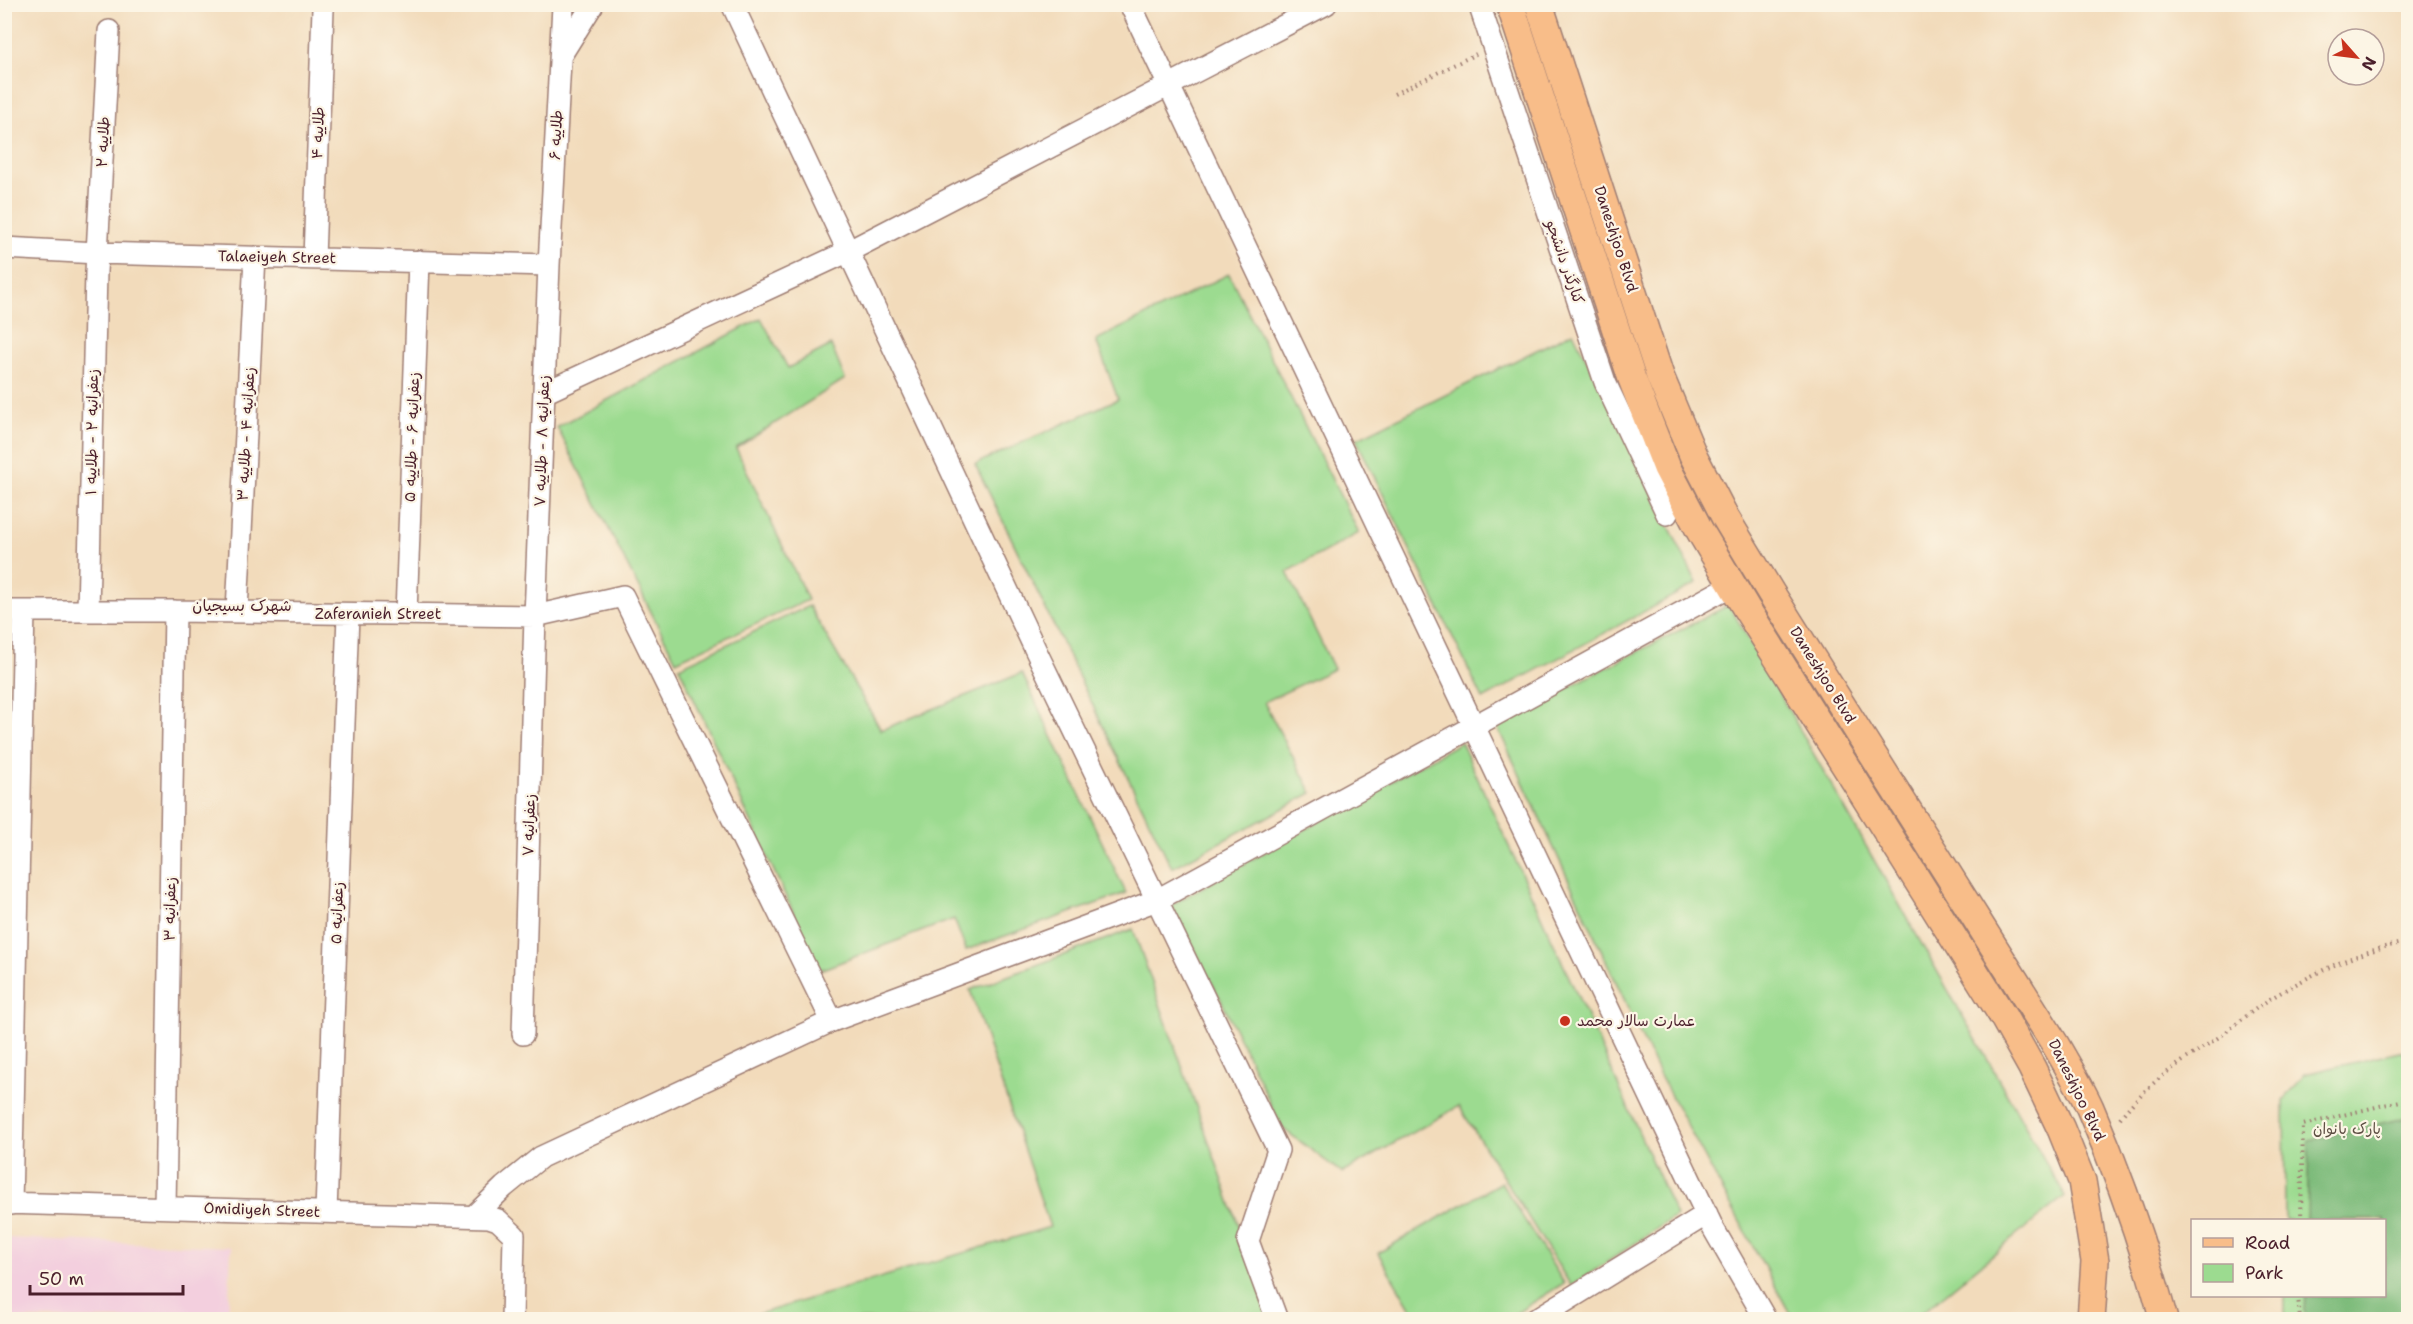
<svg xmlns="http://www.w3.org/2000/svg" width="2413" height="1324" font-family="'Shantell Sans','Playpen Sans Arabic',sans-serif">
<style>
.built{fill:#f3cfde}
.green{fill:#9cdb90;stroke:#737d5e;stroke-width:1.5}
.forest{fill:#7dbb7a;stroke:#646d52;stroke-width:1.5}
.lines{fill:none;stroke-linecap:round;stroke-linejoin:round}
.minor-casing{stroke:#9e7d73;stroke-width:24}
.major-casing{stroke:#9e7d73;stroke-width:30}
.path{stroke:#9e7d73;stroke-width:4;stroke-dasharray:1.5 4.5;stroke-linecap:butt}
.minor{stroke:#fff;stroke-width:21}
.major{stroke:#f8bd89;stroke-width:27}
.poi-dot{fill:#c8321e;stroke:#fcf5e5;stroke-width:2}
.labels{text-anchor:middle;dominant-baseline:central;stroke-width:4.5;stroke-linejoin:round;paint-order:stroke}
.street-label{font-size:15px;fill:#4a1f2b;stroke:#fcf5e5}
.poi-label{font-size:15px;fill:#4a1f2b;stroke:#fcf5e5;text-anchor:start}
.park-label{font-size:15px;fill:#5e4e44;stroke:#fcf5e5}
.neighbourhood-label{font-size:16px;fill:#4a1f2b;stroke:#fcf5e5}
</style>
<rect width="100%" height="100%" fill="#fcf5e5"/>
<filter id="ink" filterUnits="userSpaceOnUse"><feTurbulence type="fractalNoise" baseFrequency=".0167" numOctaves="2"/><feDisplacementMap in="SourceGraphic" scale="12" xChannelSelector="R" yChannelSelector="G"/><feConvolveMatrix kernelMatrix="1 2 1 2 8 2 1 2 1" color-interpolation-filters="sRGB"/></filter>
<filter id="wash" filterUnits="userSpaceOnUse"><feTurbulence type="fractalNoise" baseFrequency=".008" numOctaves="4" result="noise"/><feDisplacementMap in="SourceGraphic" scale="24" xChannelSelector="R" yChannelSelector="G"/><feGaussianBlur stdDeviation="1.35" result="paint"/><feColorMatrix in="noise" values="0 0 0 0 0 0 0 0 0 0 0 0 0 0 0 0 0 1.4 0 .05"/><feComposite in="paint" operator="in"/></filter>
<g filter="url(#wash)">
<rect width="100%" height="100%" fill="#f2dbbb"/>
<path class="built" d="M5 1238 231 1247 228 1319H5Z"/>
<path class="green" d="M1229 274 1359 533 1287 572 1334 669 1264 702 1312 793 1172 868 975 464 1118 399 1096 340Z
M761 318 788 368 831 345 845 379 736 448 808 600 676 661 557 427Z
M1573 332 1697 583 1483 699 1356 439Z
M1729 605 2065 1196 1914 1319H1793L1658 1072 1496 724Z
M809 606 881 730 1022 673 1126 893 966 950 954 919 820 970 679 667Z
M1461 742 1603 1051 1676 1216 1571 1286 1459 1106 1342 1173 1282 1128 1221 1000 1171 905Z
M1133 929 1272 1319 738 1320 1050 1227 970 990Z
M2408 1050V1319H2289L2285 1314V1296H2384V1220H2285L2284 1100 2305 1074Z
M1501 1182 1564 1283 1507 1319H1417L1378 1253Z"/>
<path class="forest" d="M2408 1117V1319H2307L2304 1309 2305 1296H2384V1220H2307L2309 1140Z"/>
</g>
<g filter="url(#ink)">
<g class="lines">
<defs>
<path id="minor" d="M732 4 1037 653 1278 1150 1248 1241 1277 1320
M1130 4 1713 1228 1766 1320
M1479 4 1605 382 1667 514
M561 55 593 4
M4 248 97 253 549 265
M314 258 323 9
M544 393 849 251 1326 4
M4 611H175L535 616 623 596 832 1021
M88 611 96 272 109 31
M237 611 255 257
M406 614 419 261
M523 1034 535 616 549 265 563 6
M4 1203 489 1217 498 1220 514 1235 512 1320
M11 1204 24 611
M165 1207 175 611
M326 1212 348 615
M475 1215 504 1187 541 1157 832 1021 1157 900 1732 585
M1535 1320 1707 1214"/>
<path id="major" d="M1510 4 1632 379 1667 468 1700 531 1746 608 2004 1018 2032 1068 2061 1129 2082 1181 2095 1261 2091 1320
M1539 4 1660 376 1693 455 1725 517 1771 593 2055 1044C2067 1065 2080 1086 2090 1108 2120 1177 2144 1247 2164 1320"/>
</defs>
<use href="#minor" class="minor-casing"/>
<use href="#major" class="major-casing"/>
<path class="path" d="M1394 94 1476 54
M2120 1118C2151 1079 2182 1062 2222 1035 2238 1023 2253 1010 2270 999 2311 974 2360 950 2408 942
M2301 1220 2303 1125 2408 1099
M2298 1296 2300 1320"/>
<use href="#minor" class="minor"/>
<use href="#major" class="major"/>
</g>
</g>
<circle class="poi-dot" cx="1565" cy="1021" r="6"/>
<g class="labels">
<g class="street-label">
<text transform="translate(318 133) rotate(-88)">طلاییه ۴</text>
<text transform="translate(556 135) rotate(-87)">طلاییه ۶</text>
<text transform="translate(103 142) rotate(-87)">طلاییه ۲</text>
<text transform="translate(1616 239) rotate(72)">Daneshjoo Blvd</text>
<text transform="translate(277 257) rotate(1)">Talaeiyeh Street</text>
<text transform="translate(1565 262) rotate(71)">کنارگذر دانشجو</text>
<text transform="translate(92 432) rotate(-89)">زعفرانیه ۲ - طلاییه ۱</text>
<text transform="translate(246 434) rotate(-87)">زعفرانیه ۴ - طلاییه ۳</text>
<text transform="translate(412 437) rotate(-88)">زعفرانیه ۶ - طلاییه ۵</text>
<text transform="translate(542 441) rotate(-88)">زعفرانیه ۸ - طلاییه ۷</text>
<text x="378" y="614">Zaferanieh Street</text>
<text transform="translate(1823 675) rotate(58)">Daneshjoo Blvd</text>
<text transform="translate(529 825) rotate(-88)">زعفرانیه ۷</text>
<text transform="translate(170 909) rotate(-89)">زعفرانیه ۳</text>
<text transform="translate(337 913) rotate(-88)">زعفرانیه ۵</text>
<text transform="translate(2077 1090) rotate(64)">Daneshjoo Blvd</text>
<text transform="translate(262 1210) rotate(2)">Omidiyeh Street</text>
</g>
<g class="poi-label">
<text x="1577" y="1021">عمارت سالار محمد</text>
</g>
<g class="park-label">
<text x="2347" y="1129">پارک بانوان</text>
</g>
<g class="neighbourhood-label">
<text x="242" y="605">شهرک بسیجیان</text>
</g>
</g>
<rect width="2413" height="1324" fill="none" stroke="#fcf5e5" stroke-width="24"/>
<rect x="2191" y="1219" width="195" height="78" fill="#fcf5e5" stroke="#b59f9b" stroke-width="1.5"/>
<rect x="2203" y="1238" width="30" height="9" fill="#f8bd89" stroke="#b59f9b" stroke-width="1.5"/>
<text x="2245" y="1249" font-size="18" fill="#4a1f2b">Road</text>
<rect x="2203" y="1264" width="30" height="18" fill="#9cdb90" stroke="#b59f9b" stroke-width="1.5"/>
<text x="2245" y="1279" font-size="18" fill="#4a1f2b">Park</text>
<g transform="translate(2356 57) rotate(118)"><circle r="28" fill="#fcf5e5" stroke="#b59f9b" stroke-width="1.5"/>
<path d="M0-4.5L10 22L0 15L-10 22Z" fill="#c8321e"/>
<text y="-9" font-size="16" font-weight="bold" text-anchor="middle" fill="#4a1f2b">N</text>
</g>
<path d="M30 1285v9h153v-9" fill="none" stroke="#4a1f2b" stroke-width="3"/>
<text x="39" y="1285" font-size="18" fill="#4a1f2b" stroke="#fcf5e5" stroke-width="4.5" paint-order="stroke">50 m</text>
</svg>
